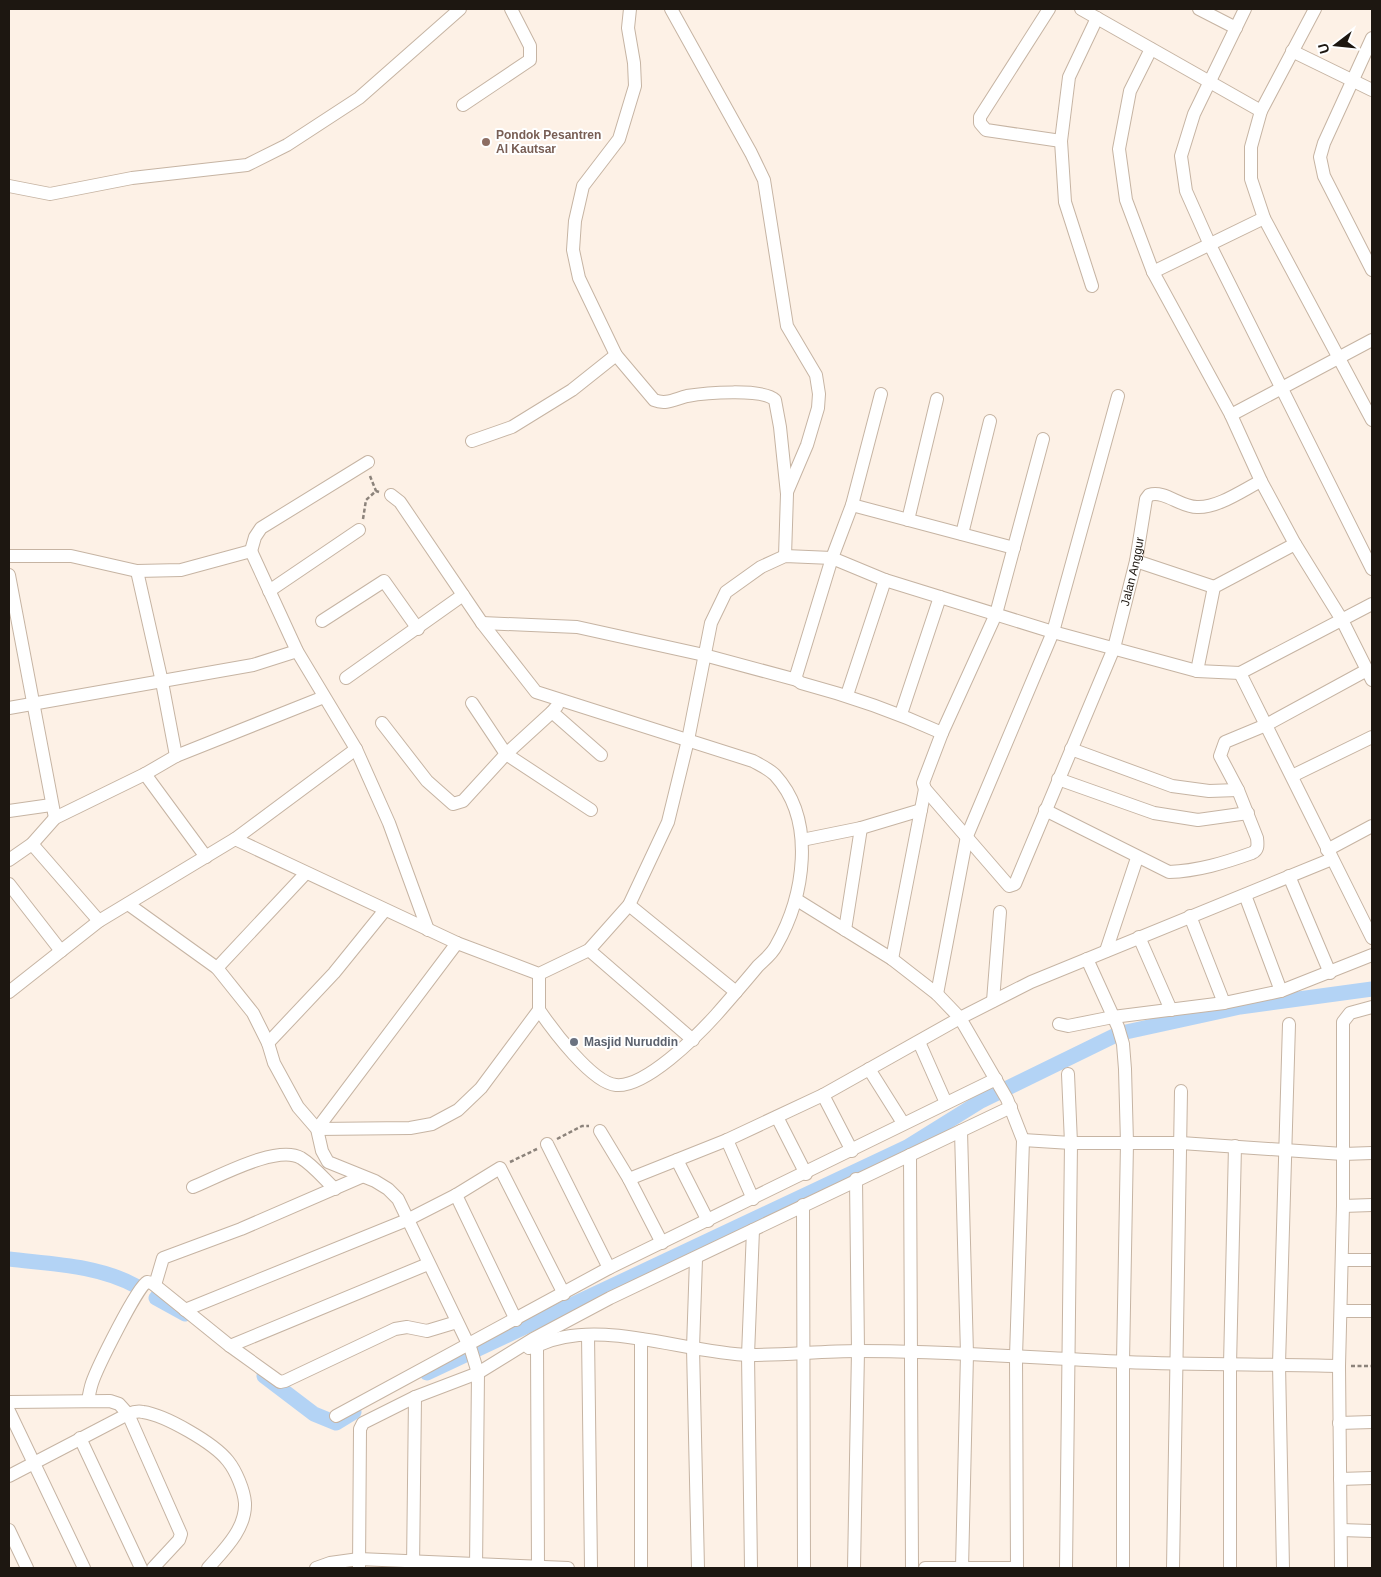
<svg xmlns="http://www.w3.org/2000/svg" width="1381" height="1577" font-family="Helvetica,sans-serif">
<style>
.lines{fill:none;stroke-linecap:round;stroke-linejoin:round}
.canal{stroke:#b3d3f5;stroke-width:15}
.street-casing{stroke:#c6b4a3;stroke-width:14}
.path{stroke:#8c837b;stroke-width:2.5;stroke-dasharray:4 2.5;stroke-linecap:butt}
.street{stroke:#fff;stroke-width:12}
.education-dot{fill:#8d6e63;stroke:#fff;stroke-width:2}
.worship-dot{fill:#6b7280;stroke:#fff;stroke-width:2}
.labels{text-anchor:middle;dominant-baseline:central;stroke-width:4;stroke-linejoin:round;paint-order:stroke}
.education-label{font-size:12px;font-weight:bold;fill:#785e54;stroke:#fff;text-anchor:start}
.street-label{font-size:12px;fill:#1d1711;stroke:#fff}
.worship-label{font-size:12px;font-weight:bold;fill:#5b616d;stroke:#fff;text-anchor:start}
</style>
<rect width="100%" height="100%" fill="#fdf1e6"/>
<g class="lines">
<path class="canal" d="M1126 1032 1240 1007 1372 989
M9 1259C51 1264 98 1265 136 1286
M156 1298 185 1314
M427 1373 907 1147 981 1101 1116 1035
M264 1376 314 1414 336 1423 354 1412"/>
<defs>
<g id="street">
<path d="M630 9 628 28 634 63 635 86 619 139 583 186 575 221 573 250 579 278 616 355 654 400C666 405 675 399 687 396 704 393 763 388 775 400L780 427 787 494 785 556"/>
<path d="M671 9 751 153 764 180 787 326 816 375 819 394 818 408 807 445 787 492"/>
<path d="M1049 9 980 117V123L986 130 1061 141"/>
<path d="M1081 9 1261 111"/>
<path d="M1199 9 1236 28"/>
<path d="M1245 9 1194 114 1181 156 1186 191 1210 245 1372 569"/>
<path d="M1315 9 1261 111 1251 147V179L1264 218 1372 420"/>
<path d="M1372 38 1324 143 1320 157 1324 176 1372 270"/>
<path d="M1151 49 1130 91 1119 149 1126 200 1153 272 1231 415 1261 481 1295 544 1342 620 1372 680"/>
<path d="M1292 51 1372 90"/>
<path d="M463 105 530 60V46L511 9"/>
<path d="M9 186 50 194 132 178 247 165 287 145 359 98 460 9"/>
<path d="M1153 272 1264 218"/>
<path d="M1092 286 1065 202 1061 141 1069 77 1097 18"/>
<path d="M881 394 852 505 832 558 796 676 797 680 801 683C850 696 896 712 942 733"/>
<path d="M1231 415 1372 340"/>
<path id="s1" d="M1043 439 996 614 942 733 923 783 925 789 1009 886 1015 884 1114 648 1136 561 1146 499 1149 495C1165 490 1180 507 1197 507 1218 508 1243 490 1261 481"/>
<path d="M472 441 512 427 572 390 616 355"/>
<path d="M391 495 400 502 482 623 536 692 753 761C760 765 769 769 775 775 817 821 804 897 776 946 772 954 764 960 758 966 744 983 730 999 716 1015 697 1036 645 1088 616 1085 592 1083 552 1029 539 1010"/>
<path d="M852 505 1014 548"/>
<path d="M908 520 937 399"/>
<path d="M962 534 990 421"/>
<path d="M251 551 255 537 261 528 368 462"/>
<path d="M9 556H71L137 571 181 570 251 551 297 651 356 749 389 823 428 930"/>
<path d="M1136 561 1214 587"/>
<path d="M137 571 162 682 176 756"/>
<path d="M9 575 55 818"/>
<path d="M269 591 359 530"/>
<path d="M322 621 384 581 418 629"/>
<path d="M482 623 577 627 704 655 797 680"/>
<path d="M1197 671 1214 587 1295 544"/>
<path d="M1240 673 1372 938"/>
<path d="M346 678 463 595"/>
<path d="M847 695 885 580"/>
<path d="M472 703 506 754 591 810"/>
<path d="M557 706 552 712 601 755"/>
<path d="M9 708 253 665 297 651"/>
<path d="M901 714 940 597"/>
<path d="M382 723 427 781 453 804 463 801 506 754 552 712"/>
<path d="M1071 749 1172 786 1209 791 1238 790"/>
<path d="M145 774 206 857"/>
<path d="M1292 776 1372 737"/>
<path d="M1058 779 1154 813 1198 820 1248 813"/>
<path d="M1045 810 1169 872C1198 871 1224 863 1252 853 1258 850 1258 846 1257 838L1238 790 1220 756 1225 742 1266 725 1367 670"/>
<path d="M9 811 51 805"/>
<path d="M235 839 356 749"/>
<path d="M802 840 861 828 921 810"/>
<path d="M32 844 99 921"/>
<path d="M1327 850 1372 826"/>
<path d="M9 860 32 844 55 818 145 774 176 756 324 697"/>
<path d="M1289 876 1330 973"/>
<path d="M9 884 61 951"/>
<path d="M1245 895 1281 991"/>
<path d="M797 900 892 959 937 994 960 1018 1007 1099 1023 1140 1016 1356 1017 1568"/>
<path d="M128 904 217 968 253 1013 268 1043 274 1063 298 1107 317 1129 322 1151 328 1162 375 1181 388 1189 398 1199 471 1350 478 1373 476 1568"/>
<path d="M629 905 736 992"/>
<path d="M1190 916 1224 1003"/>
<path d="M845 930 861 828"/>
<path d="M1139 937 1171 1010"/>
<path d="M457 943 317 1129 410 1128 432 1124 458 1110 481 1088 539 1010V974"/>
<path d="M589 950 693 1040"/>
<path d="M1106 951 1137 858"/>
<path d="M892 959 925 789"/>
<path d="M1087 959 1118 1027 1123 1044 1125 1069 1127 1143 1123 1361V1568"/>
<path d="M217 968 306 873"/>
<path d="M9 992 99 921 235 839 457 943 539 974 589 950 629 905 668 822 688 740 711 623 726 592 761 567 785 556 832 558 885 580 1053 632 1197 671 1240 673 1372 604"/>
<path d="M937 994 967 836 1053 632 1118 396"/>
<path d="M993 1001 1000 912"/>
<path d="M1059 1024 1068 1026 1113 1017 1224 1003 1281 991 1372 955"/>
<path d="M919 1042 946 1103"/>
<path d="M268 1043 334 973 385 910"/>
<path d="M869 1069 903 1123"/>
<path d="M823 1095 852 1151"/>
<path d="M777 1117 806 1174"/>
<path d="M600 1131 629 1179 662 1243"/>
<path d="M961 1131 967 1354 962 1568"/>
<path d="M727 1140 753 1199"/>
<path d="M1023 1140 1071 1143H1181L1343 1154 1372 1153"/>
<path d="M547 1144 609 1268"/>
<path d="M910 1155 912 1568"/>
<path d="M677 1160 708 1221"/>
<path d="M629 1179 727 1140 823 1095 960 1018 1031 982 1332 859"/>
<path d="M193 1187C218 1177 277 1144 301 1158 314 1166 325 1180 335 1189"/>
<path d="M456 1195 516 1320"/>
<path d="M803 1205 804 1568"/>
<path d="M1343 1206 1372 1205"/>
<path d="M696 1259 693 1348 698 1568"/>
<path d="M1342 1260H1372"/>
<path d="M155 1285 163 1258 241 1229 361 1177"/>
<path d="M185 1310 407 1220 456 1195 500 1168 564 1294"/>
<path d="M1341 1311H1372"/>
<path d="M588 1335 591 1568"/>
<path d="M539 1345C600 1317 686 1354 750 1355 786 1355 823 1351 859 1351 948 1351 1036 1358 1125 1362 1197 1365 1268 1364 1339 1366"/>
<path d="M230 1346 428 1264"/>
<path d="M529 1348 537 1346 538 1568"/>
<path d="M88 1401C89 1395 90 1389 92 1383 97 1368 137 1287 147 1282L152 1283 230 1346 280 1382 285 1381 395 1329 407 1327 427 1331 457 1322"/>
<path d="M9 1402 110 1401 119 1404 128 1414 181 1534 179 1540 153 1568"/>
<path d="M9 1411 84 1568"/>
<path d="M336 1416 609 1268 996 1079"/>
<path d="M1339 1423 1372 1422"/>
<path d="M80 1438 141 1568"/>
<path d="M9 1476 128 1414C133 1412 138 1411 143 1412 165 1415 214 1443 228 1461 236 1471 244 1490 245 1503 246 1529 224 1550 208 1568"/>
<path d="M1340 1479 1372 1478"/>
<path d="M9 1530 27 1568"/>
<path d="M1341 1530 1372 1531"/>
<path d="M316 1568 330 1563 359 1559 568 1568"/>
<path d="M359 1568 360 1429 363 1423 415 1397 478 1373 533 1339 610 1298 1011 1107"/>
<path d="M413 1568 415 1397"/>
<path d="M641 1568V1339"/>
<path d="M751 1568 748 1355 753 1230"/>
<path d="M854 1568 858 1351 856 1179"/>
<path d="M925 1568H1012"/>
<path d="M1066 1568 1071 1143 1068 1074"/>
<path d="M1173 1568 1181 1091"/>
<path d="M1230 1568V1365L1235 1146"/>
<path d="M1283 1568 1279 1364 1289 1024"/>
<path d="M1341 1568 1339 1366 1343 1206V1022L1350 1013 1372 1007"/>
</g>
</defs>
<use href="#street" class="street-casing"/>
<path class="path" d="M370 476 376 491
M363 519 366 500 376 491 379 492
M557 1139 582 1126H589
M510 1162 537 1149
M1351 1366H1372"/>
<use href="#street" class="street"/>
</g>
<circle class="education-dot" cx="486" cy="142" r="5"/>
<circle class="worship-dot" cx="574" cy="1042" r="5"/>
<g class="labels">
<g class="education-label">
<text x="496" y="135">Pondok Pesantren<tspan x="496" dy="14">Al Kautsar</tspan></text>
</g>
<g class="street-label">
<text stroke="none"><textPath href="#s1" startOffset="841">Jalan Anggur</textPath></text>
</g>
<g class="worship-label">
<text x="584" y="1042">Masjid Nuruddin</text>
</g>
</g>
<rect width="1381" height="1577" fill="none" stroke="#1d1711" stroke-width="20"/>
<g transform="translate(1336 45) rotate(254)" stroke="#ffffff" stroke-width="4" paint-order="stroke">
<path d="M0-4L9 19L0 12L-9 19Z" fill="#1d1711"/>
<text y="-8" font-size="14" font-weight="bold" text-anchor="middle" fill="#1d1711">U</text>
</g>
</svg>
